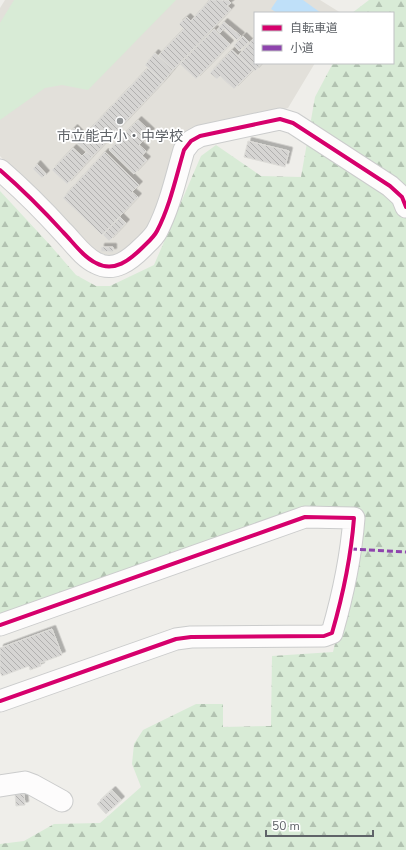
<svg xmlns="http://www.w3.org/2000/svg" width="406" height="850" font-family="'Nunito Sans','Noto Sans JP',sans-serif">
<style>
.education{fill:#e2e0da}
.forest{fill:url(#forest-firs)}
.pitch{fill:#d8ebd6}
.water{fill:#bfe0f9}
.building{fill:url(#building-back-hatch);stroke:#deddd9;filter:url(#shadow)}
.lines{fill:none;stroke-linecap:round;stroke-linejoin:round}
.minor-casing{stroke:#cbcccc;stroke-width:23}
.minor{stroke:#fdfcfc;stroke-width:21}
.quiet{stroke:#8e44ad;stroke-width:3;stroke-dasharray:6 3;stroke-linecap:butt}
.cycleway-casing{stroke:#fff;stroke-width:6}
.cycleway{stroke:#d6006c;stroke-width:4}
.poi-dot{fill:#919496;stroke:#fff;stroke-width:1.5}
.labels{text-anchor:middle;dominant-baseline:central;stroke-width:3.5;stroke-linejoin:round;paint-order:stroke}
.poi-label{font-size:14px;fill:#5f6368;stroke:#fff}
</style>
<defs>
<pattern id="forest-firs" width="22" height="20" patternUnits="userSpaceOnUse"><rect width="22" height="20" fill="#d8ebd6"/><path d="M5 1l3.5 6h-7zM16 11l3.5 6h-7z" fill="#b2c2b1"/></pattern>
<pattern id="building-back-hatch" width="6" height="6" patternUnits="userSpaceOnUse"><rect width="6" height="6" fill="#d6d5d3"/><path d="M-1 5l2 2M0 0l6 6M5-1l2 2" fill="none" stroke="#b1b0af"/></pattern>
<filter id="shadow"><feDropShadow dx="3.5" dy="-3.5" stdDeviation="0" flood-color="#0004"/></filter>
</defs>
<rect width="100%" height="100%" fill="#efeeea"/>
<path class="education" d="M5 0H320L341 13H255V63H315L288 108 191 133 160 208 133 252 102 260 65 225 0 156V8Z"/>
<path class="forest" d="M369 0H406V850H0V844L24 841 54 824 100 823 141 787 132 764 134 744 143 730 196 704H223V727L271 726 272 656 333 652 359 542 358 512 0 618V191L50 245 76 275 96 286H110L154 265 201 156 216 145 261 176 301 177 315 97 333 63H393V13H352Z"/>
<path class="pitch" d="M14 0H176L88 90 62 85 45 88 0 120V23Z"/>
<path class="water" d="M277 0H303L321 13H277L271 9Z"/>
<path class="building" d="M210 0H222L223 1 228 0 231 3 227 6 231 9 173 70 158 56 184 29 179 24 187 17 191 21Z
M224 22 241 36 237 40 224 28 220 33 217 30Z
M214 29 230 44 196 79 180 64Z
M243 36 249 42 239 51 234 45Z
M255 37V63H262L255 71 238 56Z
M232 50 253 70 234 89 220 76 217 79 210 73Z
M155 53 173 70 163 82 145 65Z
M148 68 163 82 92 157 77 143Z
M138 120 151 132 139 145 146 151 142 156 147 160 134 174 109 150Z
M74 128 83 137 77 143 68 135Z
M248 141 289 151 285 167 244 157Z
M73 148 82 156 86 152 92 157 67 184 52 170Z
M105 152 139 185 132 192 138 197 102 235 63 198Z
M37 164 46 174 42 178 33 169Z
M120 217 126 223 109 241 103 235Z
M101 247H113V252L101 251Z
M52 629 62 655 40 663 41 666 30 670 29 666 2 676 0 672V648Z
M112 790 121 800 106 814 97 804Z
M15 794H24L25 805 16 806Z"/>
<g class="lines">
<defs>
<path id="minor" d="M0 170C22 189 43 210 63 232 73 242 83 257 96 263 114 273 130 260 143 247 148 242 154 237 157 231 170 206 176 177 184 150L191 141 200 136 280 119 293 123 390 186 402 197 406 207
M0 625 305 517 354 518C351 557 343 595 332 633L324 636 191 637 176 639 0 701
M0 786 25 782 33 785 62 801"/>
</defs>
<use href="#minor" class="minor-casing"/>
<use href="#minor" class="minor"/>
<path class="quiet" d="M351 549 406 552"/>
<defs>
<path id="cycleway" d="M0 170C22 189 43 210 63 232 73 242 83 257 96 263 114 273 130 260 143 247 148 242 154 237 157 231 170 206 176 177 184 150L191 141 200 136 280 119 293 123 390 186 402 197 406 207
M0 625 305 517 354 518C351 557 343 595 332 633L324 636 191 637 176 639 0 701"/>
</defs>
<use href="#cycleway" class="cycleway-casing"/>
<use href="#cycleway" class="cycleway"/>
</g>
<circle class="poi-dot" cx="120" cy="121" r="4"/>
<g class="labels">
<g class="poi-label">
<text x="120" y="136">市立能古小・中学校</text>
</g>
</g>
<rect x="254" y="12" width="140" height="52" fill="#ffffff" stroke="#bfc1c3"/>
<rect x="262" y="25" width="20" height="6" fill="#d6006c" stroke="#bfc1c3"/>
<text x="290" y="32" font-size="12" fill="#5f6368">自転車道</text>
<rect x="262" y="45" width="20" height="6" fill="#8e44ad" stroke="#bfc1c3"/>
<text x="290" y="52" font-size="12" fill="#5f6368">小道</text>
<path d="M266 830v6h107v-6" fill="none" stroke="#5f6368" stroke-width="2"/>
<text x="272" y="830" font-size="12" fill="#5f6368" stroke="#ffffff" stroke-width="3" paint-order="stroke">50 m</text>
</svg>
